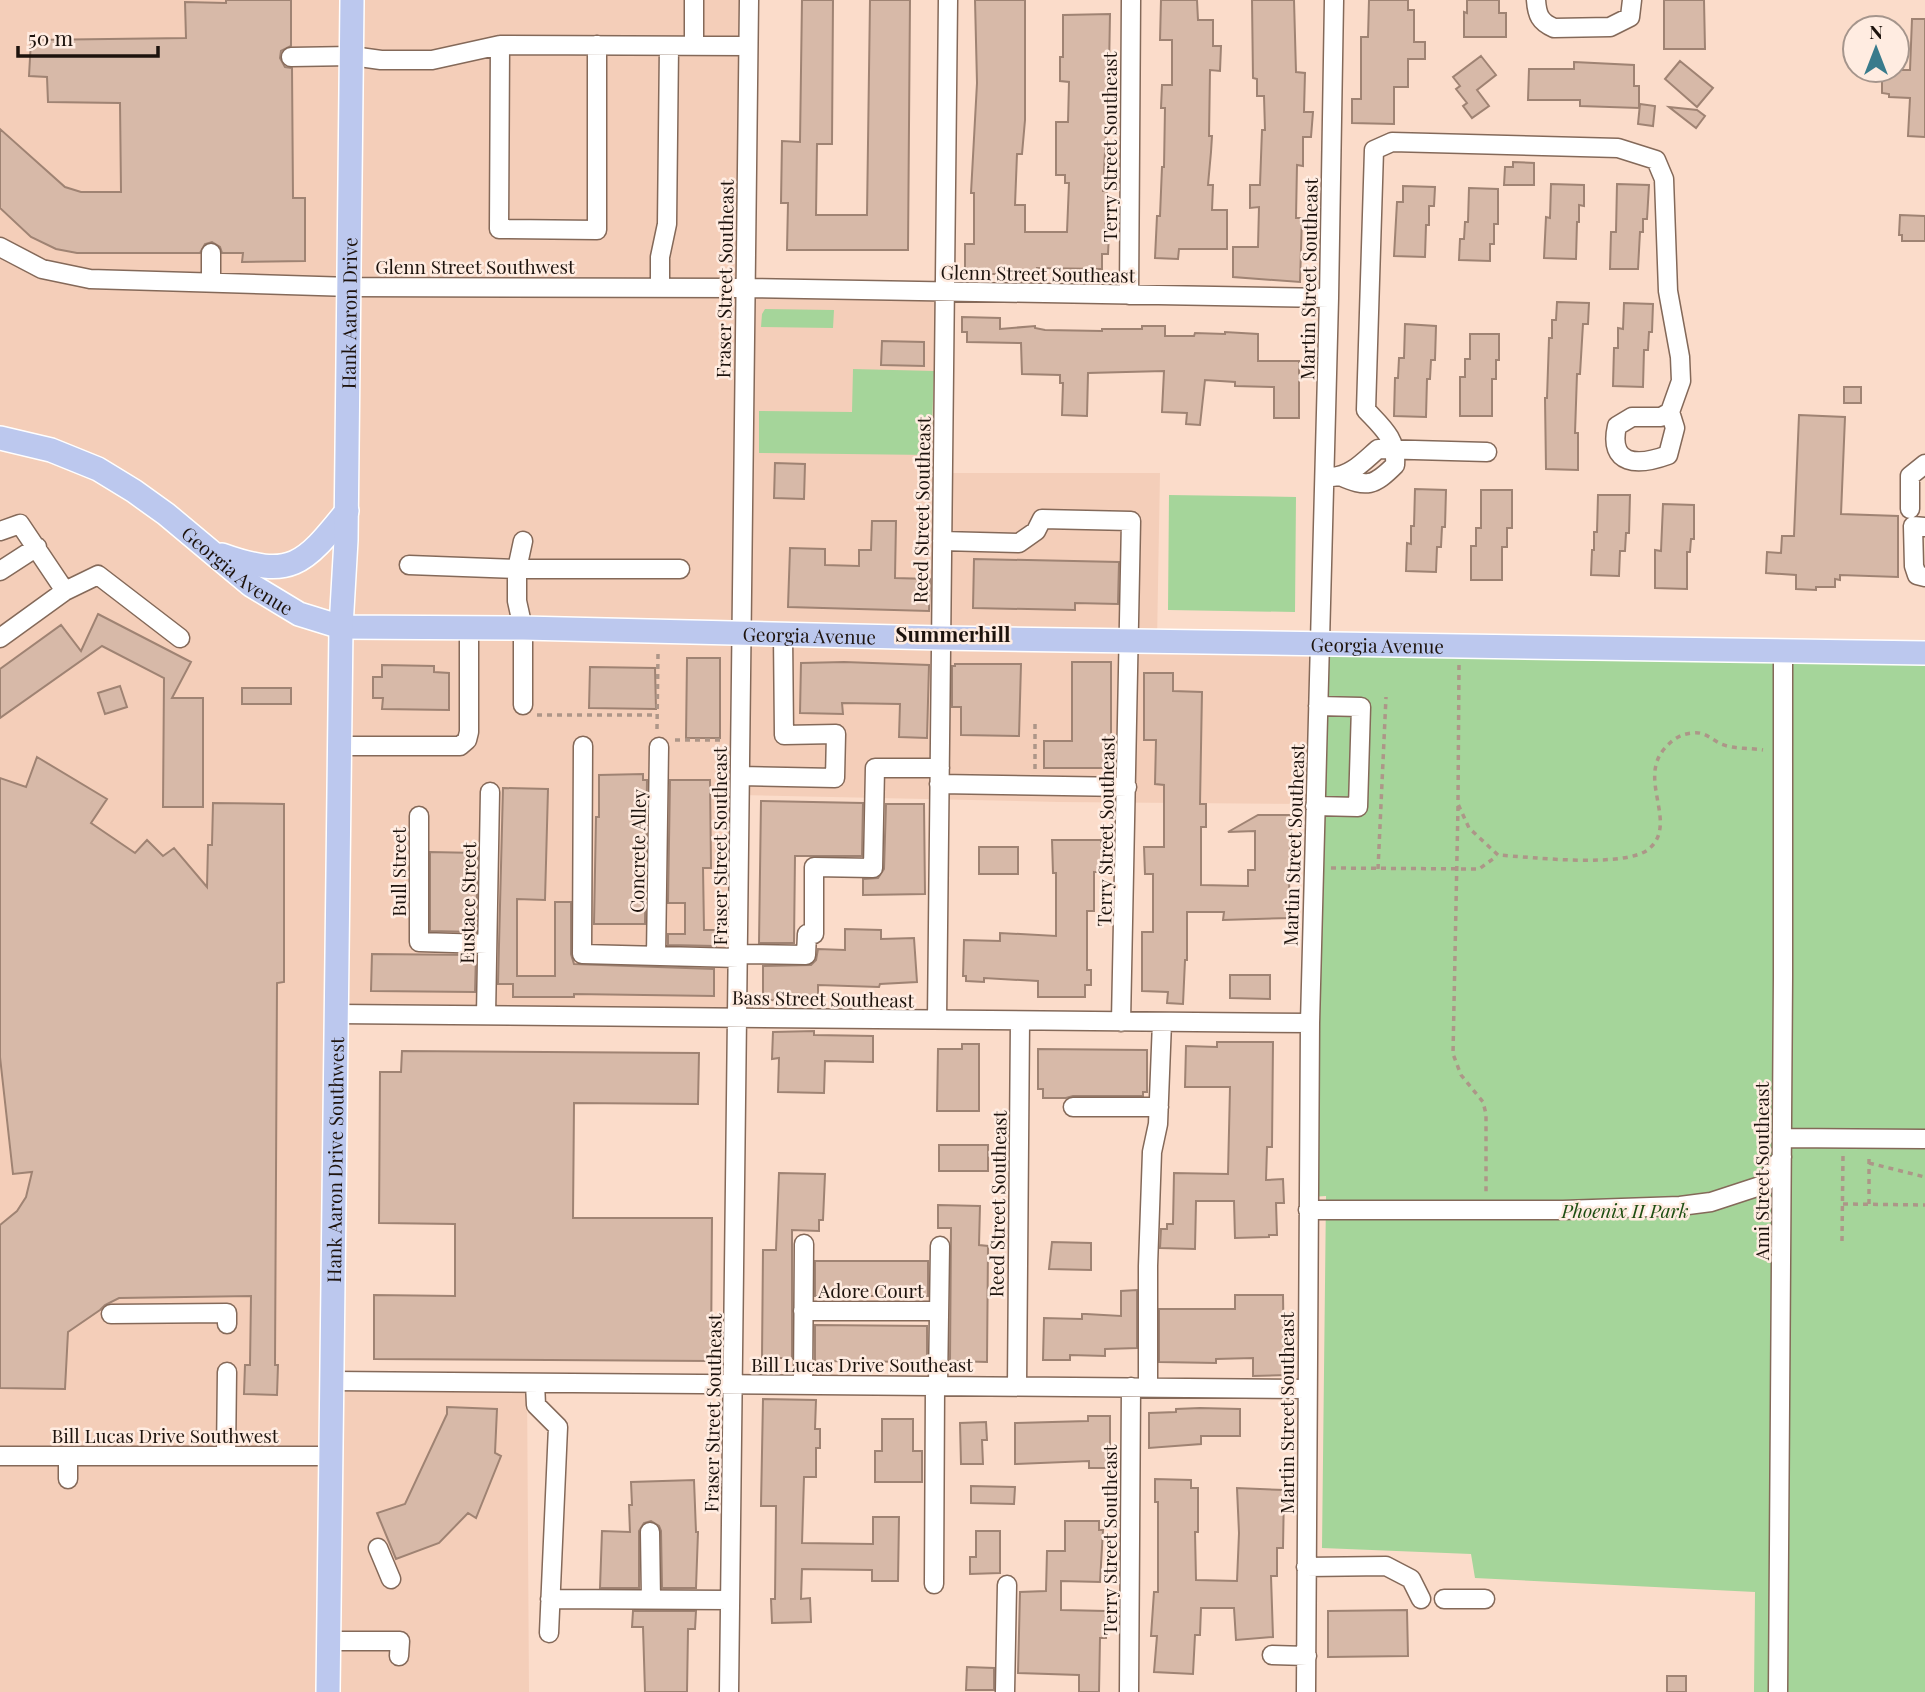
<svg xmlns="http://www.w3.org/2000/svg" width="1925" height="1692" font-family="'Playfair Display',serif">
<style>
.built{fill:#f4ceb9}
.green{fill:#a5d59a}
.building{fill:#d7b9a8;stroke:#9f8373;stroke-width:2}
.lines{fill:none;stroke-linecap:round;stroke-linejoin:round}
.minor-casing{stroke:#846959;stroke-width:21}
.major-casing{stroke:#fff;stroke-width:26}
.path{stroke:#ad9688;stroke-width:3.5;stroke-dasharray:5 5;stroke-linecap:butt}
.minor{stroke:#fff;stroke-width:18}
.major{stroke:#bcc8ee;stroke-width:23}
.labels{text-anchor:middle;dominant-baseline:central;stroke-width:5;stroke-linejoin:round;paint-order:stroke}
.street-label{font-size:19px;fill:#1d130d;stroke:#ffece1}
.park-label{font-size:19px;font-style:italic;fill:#1e4e12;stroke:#ffece1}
.neighbourhood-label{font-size:21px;font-weight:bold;fill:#1d130d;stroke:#ffece1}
</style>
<rect width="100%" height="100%" fill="#fbdcca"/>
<path class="built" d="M0 0H744V292L948 295 943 473H1160L1157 641 1320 644 1312 804 1059 802 740 795 738 1018 336 1014 332 1381 527 1383 529 1692H0Z"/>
<path class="green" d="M765 309 834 310 833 328 761 327 762 314Z
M853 369 934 371 931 455 759 453V411L852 412Z
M1169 495 1296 497 1295 612 1168 610Z
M1318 646 1925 661V1692H1754L1755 1592 1475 1578 1471 1554 1322 1548 1326 1196 1310 1197Z"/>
<path class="building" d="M226 0H291V46L281 51 280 58 285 67 292 68 293 198H305V261L242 262 243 253H222L220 247 212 242 205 244 200 253H77L56 249 31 237 0 208V129L65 187 81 192H121L120 103 48 102 47 77 29 76 31 40 186 38 185 2 226 3Z
M802 0H833L832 144H817L816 215H867L870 0H910L908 250H787L788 203H781L782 141 800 142Z
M975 0H1025V120L1022 154H1017L1015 205H1025V232H1067L1069 183H1065V175H1056V122H1068L1069 82 1060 81V57H1063V15L1110 14 1109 71H1111V88H1114L1113 114H1107L1103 191H1107L1105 233H1109L1108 254H1102V269L1037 268V276H1030V281H1013L1014 275 1009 274H965V244H974V193H971L977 83Z
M1161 0H1197L1198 20H1213V46H1221L1220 71 1210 70 1209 136H1212L1211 152 1208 185H1213L1212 210H1227V249H1179L1178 259 1155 258 1157 216H1160L1162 167H1164L1165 108H1161L1162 85H1172V40H1160Z
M1252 0H1294L1296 72 1305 73 1304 112H1313L1311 137H1303V166L1297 165 1296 218H1302L1300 282 1233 277V247H1258L1259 207 1250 208V185H1260L1262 130H1265L1264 96H1257V79L1253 78Z
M1369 0H1408V10H1414V42H1425V59H1408V87H1394V124L1352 123V99H1361V37H1368Z
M1467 0H1499V13H1506V37H1464V12L1467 13Z
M1664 0H1704L1705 49H1664Z
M1912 19H1925V137L1908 136 1910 98 1889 97V94L1882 93V76H1889V70H1910Z
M1481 56 1496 75 1477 90 1489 106 1472 118 1463 106 1467 103 1456 89 1460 86 1453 77Z
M1680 61 1713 88 1697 107 1665 79Z
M1574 62 1634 65V86H1639V108L1580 106V100H1528L1529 69H1574Z
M1640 104 1655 106 1653 126 1638 124Z
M1669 107 1697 110 1705 116 1696 128Z
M1513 162 1534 163V185H1504L1505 167H1513Z
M1551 184 1584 185V206L1579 205V222H1577L1576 259 1544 258 1546 217 1550 218Z
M1617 184 1649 185 1647 219H1643V232H1640L1638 269H1610L1611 232H1616Z
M1403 186 1435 187 1434 206H1429V225H1426L1425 257 1394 256 1397 202H1403Z
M1469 188 1498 189V224H1494V244H1490V261L1459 260 1460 239H1464L1465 222H1468Z
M1900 215 1925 216V241H1902V235H1899Z
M1557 302 1589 303 1588 324H1583L1580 374H1577L1575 433H1578V470L1546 469 1545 398H1547L1549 338H1552V320H1556Z
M1624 303 1653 304 1652 332H1649L1648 350H1644L1643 387 1613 386 1614 348H1618V328L1623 329Z
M962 317 1000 318V329L1035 326V328L1045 330 1102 331V329H1142V326H1165V336H1194L1195 333 1225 334V332L1258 334V361H1299V418H1274V387L1235 386V382L1205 380 1200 425 1186 424 1187 413 1162 412 1164 371 1088 373 1087 416 1062 415 1063 383H1060V375L1022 374 1021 343 967 342V332H962Z
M1405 324 1436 326 1435 360H1431L1430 379H1427L1426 417 1394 416 1395 378H1398L1399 358H1404Z
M1470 334H1499V360H1496V379H1492V416H1460V377H1465V359H1470Z
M882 341 924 342V366L881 365Z
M1844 387H1861V403H1844Z
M1799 415 1845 417 1841 514 1898 516V577L1840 575V580L1835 579V587H1816V590L1796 589V575L1766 573 1767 552 1781 553 1782 536H1794Z
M775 463 805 464 804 499 774 498Z
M1415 489 1446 490 1445 527H1442L1441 547H1437L1436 572 1406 571 1407 543 1411 544V526H1414Z
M1481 490H1512V528H1507V547H1502V580H1471V546H1476V528H1481Z
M1598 495H1630L1629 533H1626L1625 551H1620L1619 576 1591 575 1592 550H1594V532H1597Z
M1663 504 1694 505V539H1691L1690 552H1687V589L1655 588V550L1661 551Z
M872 521H896L895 578 930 579 929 611 788 607 790 548 825 549V565L859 566V550H871Z
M974 559 1119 562 1118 604 1075 603V610L973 608Z
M98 614 191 662 172 698H203V807H163L164 678 102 646 0 718V669L61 625 81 651Z
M687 658H720V738H686Z
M844 662 929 665 927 738 899 737 900 704 842 703 843 714 800 713 801 663Z
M1072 662H1111V768H1044V741H1072Z
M955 664H1021L1019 736 961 735V707H952V666H955Z
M382 665 434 666V672L449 673V710L382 709 383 698H373V677H382Z
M590 667 655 668 656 709 589 708Z
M1144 673H1173V691L1202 692 1200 804H1206V827H1201V885L1248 886V870H1255V831L1228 832 1258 815H1292L1289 877 1290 918 1223 920 1224 912H1187V960H1185L1183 1004 1167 1003 1168 992 1142 991V932H1153V874H1145L1144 847H1164V785L1155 784 1156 740H1144Z
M120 686 127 707 105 714 98 693Z
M242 688H291V704H242Z
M37 757 107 799 91 823 135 853 147 840 163 856 174 848 207 887 208 845H212L213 803 284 804V982L277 983 275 1365H278L277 1395 244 1394 245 1365H250L251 1296 119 1298 105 1305 100 1310 68 1332 65 1389 0 1388V1225L17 1211 26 1197 32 1172 13 1174 0 1057V778L26 787Z
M643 774V780H647L645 924H594L596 817H599V775Z
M670 780H710L711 868H703L704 930H716V946L668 945V934H685V903H668Z
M503 788 548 789 545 900 517 899V976H555V902H571V954L574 964 714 969V996L574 994V997H513V984H498Z
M761 801 863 803 862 856H795L794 943H759Z
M886 804H924L925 894 863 895V879L878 878 884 869Z
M1052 840H1101L1104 872H1094V911H1087V970H1091V985H1085V997H1038V981L984 978V982L966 981V976H963L964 940 1000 941V933L1056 936V873H1053Z
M979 847H1018V874H979Z
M430 852 478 853 476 932 430 931Z
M845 929 881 930V939L914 938 917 982 880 984 879 987 818 985V1001L763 1000V966L811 965 816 960 818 949 845 950Z
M372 954 476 955 475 992 371 991Z
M1230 975H1270V999L1230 998Z
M814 1031V1035L873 1036V1062L825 1061 824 1093 778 1092 779 1058 772 1059 773 1032Z
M1217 1042H1273L1272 1147H1267L1266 1180 1283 1179 1284 1203H1276L1277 1235H1269V1237L1235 1238 1234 1201H1196L1195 1249 1160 1248 1161 1229H1167V1224H1173L1174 1173 1228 1174 1230 1087H1185L1186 1046 1217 1047Z
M962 1044H979V1111H937L938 1049H962Z
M1038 1049 1147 1050V1092H1143V1096H1073L1066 1098H1043V1089H1038Z
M402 1051 699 1053 698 1104 574 1103 573 1218H712L711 1361 374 1359V1295L455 1296V1224L379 1223 380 1072H401Z
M939 1145H988V1171H939Z
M779 1173 825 1174 823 1220H819V1231L792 1230V1358H762L763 1250H776Z
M938 1205 980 1206 979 1245 988 1246 987 1362 950 1361 951 1228H938Z
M1052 1242 1091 1243V1270L1049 1269Z
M815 1261H928V1296H815Z
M1137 1290V1348L1105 1349V1356L1070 1355V1360H1043L1044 1318 1082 1319V1314H1086L1121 1316V1291Z
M1235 1295H1283L1284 1361H1288V1375L1253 1376V1358L1216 1359V1363L1159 1362V1309H1235Z
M815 1325 927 1326V1362L815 1361Z
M763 1399 816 1400 815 1429H820V1448H816V1477H804L802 1543 873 1544V1517H899L898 1581H872V1570L802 1569 801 1599 810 1598 811 1622 772 1623 771 1599H775L776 1506H761Z
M447 1407 497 1409 495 1453 501 1456 476 1518 468 1513 439 1543 396 1559 377 1513 405 1504 447 1414Z
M1200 1408 1240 1409V1436H1201V1444L1149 1448V1413L1176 1412V1409Z
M1088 1416H1110V1468H1089V1461L1015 1464V1423L1088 1421Z
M882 1419H913V1451H922V1482H875V1451H882Z
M986 1422 987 1440H982L983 1464H961L960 1423Z
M1155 1479 1191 1480V1488H1198V1532H1195L1196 1580 1237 1581 1239 1533 1237 1488 1284 1490 1283 1548H1277V1576H1271L1273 1637 1236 1640 1234 1608H1201L1200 1635H1195L1193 1674 1154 1672 1157 1636H1151L1154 1592H1158V1502H1155Z
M694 1480 696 1532H698L696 1588H662L661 1531 659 1526 651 1521 644 1523 639 1531V1588H600L602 1531 630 1532 629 1505H632L631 1482Z
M971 1486 1015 1487 1014 1504 971 1503Z
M1065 1521H1099V1530H1103L1100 1582 1061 1581V1610L1106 1611V1638H1100L1099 1692H1079V1675L1018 1673 1020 1592 1046 1591 1047 1551H1065Z
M976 1531H1000V1573L970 1574V1557H976Z
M1407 1610 1408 1656 1328 1657V1611Z
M633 1611H696L695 1629H688L687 1692H645L643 1627H632Z
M967 1667 994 1668V1690H966Z
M1667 1676H1686V1692H1667Z"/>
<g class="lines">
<defs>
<path id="minor" d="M694 0V46
M1536 0C1537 15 1540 22 1554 28L1610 27 1630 17 1632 0
M500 45 499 229 597 230V45
M291 57 352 56 381 60H432L500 45 748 46
M0 247 42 269 90 279 351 287 747 288 1329 298
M211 282V253
M660 287V257L667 224 669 46
M1129 295 1131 0
M1340 476C1367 488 1374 486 1395 465 1397 439 1383 428 1366 410L1374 150 1392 142 1618 148 1656 160 1664 179 1668 291 1680 357 1681 381 1670 412 1661 417H1632L1617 426C1608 466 1638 466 1668 455L1675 428 1670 412
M1332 477C1351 476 1364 461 1378 449L1487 452
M1910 509V476L1925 464
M1925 527 1913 526 1914 566 1917 575 1925 577
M0 531 20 524 65 591 0 638
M523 541 517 569V601L523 628V705
M942 541 1019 543 1036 531 1042 519 1131 521 1121 1022
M409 565 517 569H680
M0 571 37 547
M65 591 98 575 180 638
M339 746H460L467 740 469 732V628
M583 746 582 954 739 958
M740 776 835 778 836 734 784 735 783 634
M939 784 1127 787
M1315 806 1358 807 1361 707 1318 706
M419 816V942L487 944
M739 954 806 955 807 934H814V867L873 868 875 768H940
M656 956 659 747
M336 1014 1310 1023
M486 1015 490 792
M937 1020 948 0
M1073 1107H1159
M1782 1138 1925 1139
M1308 1210H1563L1680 1206 1711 1202 1763 1185 1782 1157
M803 1311H939
M111 1314 227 1313V1324
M332 1381 1307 1389
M535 1383 536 1405 558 1427 549 1633
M803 1385 804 1244
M938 1386 940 1246
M1017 1386 1020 1021
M1148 1387V1266L1152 1152 1158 1124 1162 1022
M0 1456H331
M68 1456V1479
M226 1456 227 1372
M650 1532 651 1600
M378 1548 391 1579
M1306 1567 1386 1566 1411 1579 1421 1599
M934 1584 935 1386
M550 1599 730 1600
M1444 1599H1485
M329 1641H400L399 1656
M1272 1655 1307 1656
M729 1692 749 0
M1005 1692 1007 1585
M1129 1692 1131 1387
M1306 1692 1310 1023 1329 298 1334 0
M1778 1692 1783 977V650"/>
<g id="major">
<path id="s1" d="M0 438 51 450 98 469 134 491 166 514 251 585 299 614 341 627 523 628 941 638 1925 653"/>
<path d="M222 555C292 580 304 564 347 511"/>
<path id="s2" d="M328 1692 341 627 346 540 352 0"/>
</g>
</defs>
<use href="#minor" class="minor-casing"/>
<use href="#major" class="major-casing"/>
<path class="path" d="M1459 665 1458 804 1469 828 1498 855C1530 857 1628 869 1650 848 1678 822 1637 779 1665 748 1672 740 1680 734 1692 733 1704 731 1711 739 1721 744 1733 749 1750 748 1763 750
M537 715H657
M657 729 658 654
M675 740H723
M1035 769V719
M1458 806 1453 1054 1461 1075 1483 1102 1486 1114V1194
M1331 868 1479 869 1497 856
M1378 869 1386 697
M1869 1163 1925 1177
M1843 1204 1925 1205
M1869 1204V1155
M1842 1241 1843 1154"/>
<use href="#minor" class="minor"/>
<use href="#major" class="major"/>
</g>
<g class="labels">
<g class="street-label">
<text transform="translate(1109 147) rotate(-90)">Terry Street Southeast</text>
<text x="475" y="266">Glenn Street Southwest</text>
<text transform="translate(1038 273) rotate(1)">Glenn Street Southeast</text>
<text transform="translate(724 279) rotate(-89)">Fraser Street Southeast</text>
<text transform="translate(1308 279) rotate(-89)">Martin Street Southeast</text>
<text stroke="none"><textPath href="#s2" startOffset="1379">Hank Aaron Drive</textPath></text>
<text transform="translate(921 510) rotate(-89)">Reed Street Southeast</text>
<text stroke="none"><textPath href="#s1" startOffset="276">Georgia Avenue</textPath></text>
<text stroke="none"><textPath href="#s1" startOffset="864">Georgia Avenue</textPath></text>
<text stroke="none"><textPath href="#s1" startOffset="1432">Georgia Avenue</textPath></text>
<text transform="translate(1105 831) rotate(-89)">Terry Street Southeast</text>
<text transform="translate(1293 845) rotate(-88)">Martin Street Southeast</text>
<text transform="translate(719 846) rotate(-90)">Fraser Street Southeast</text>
<text transform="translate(637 851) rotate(-89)">Concrete Alley</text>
<text transform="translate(398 872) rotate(-90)">Bull Street</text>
<text transform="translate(467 903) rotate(-89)">Eustace Street</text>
<text transform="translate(823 998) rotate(1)">Bass Street Southeast</text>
<text stroke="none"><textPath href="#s2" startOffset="532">Hank Aaron Drive Southwest</textPath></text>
<text transform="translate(1761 1171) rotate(-90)">Ami Street Southeast</text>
<text transform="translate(997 1204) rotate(-89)">Reed Street Southeast</text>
<text x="871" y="1290">Adore Court</text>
<text x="862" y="1364">Bill Lucas Drive Southeast</text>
<text transform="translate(712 1413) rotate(-89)">Fraser Street Southeast</text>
<text transform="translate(1286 1413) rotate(-90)">Martin Street Southeast</text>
<text x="165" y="1435">Bill Lucas Drive Southwest</text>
<text transform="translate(1109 1540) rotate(-90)">Terry Street Southeast</text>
</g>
<g class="park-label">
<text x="1625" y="1210">Phoenix II Park</text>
</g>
<g class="neighbourhood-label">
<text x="953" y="633">Summerhill</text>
</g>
</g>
<g transform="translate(1876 49)"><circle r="33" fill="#ffece1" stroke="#a5958c" stroke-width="2"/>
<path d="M0-5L12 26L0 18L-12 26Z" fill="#397b8c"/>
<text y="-10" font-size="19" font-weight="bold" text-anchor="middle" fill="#1d130d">N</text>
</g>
<path d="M18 46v10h140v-10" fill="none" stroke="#1d130d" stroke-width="3.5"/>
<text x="28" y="46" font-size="21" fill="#1d130d" stroke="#ffece1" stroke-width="5" paint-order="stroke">50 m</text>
</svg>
